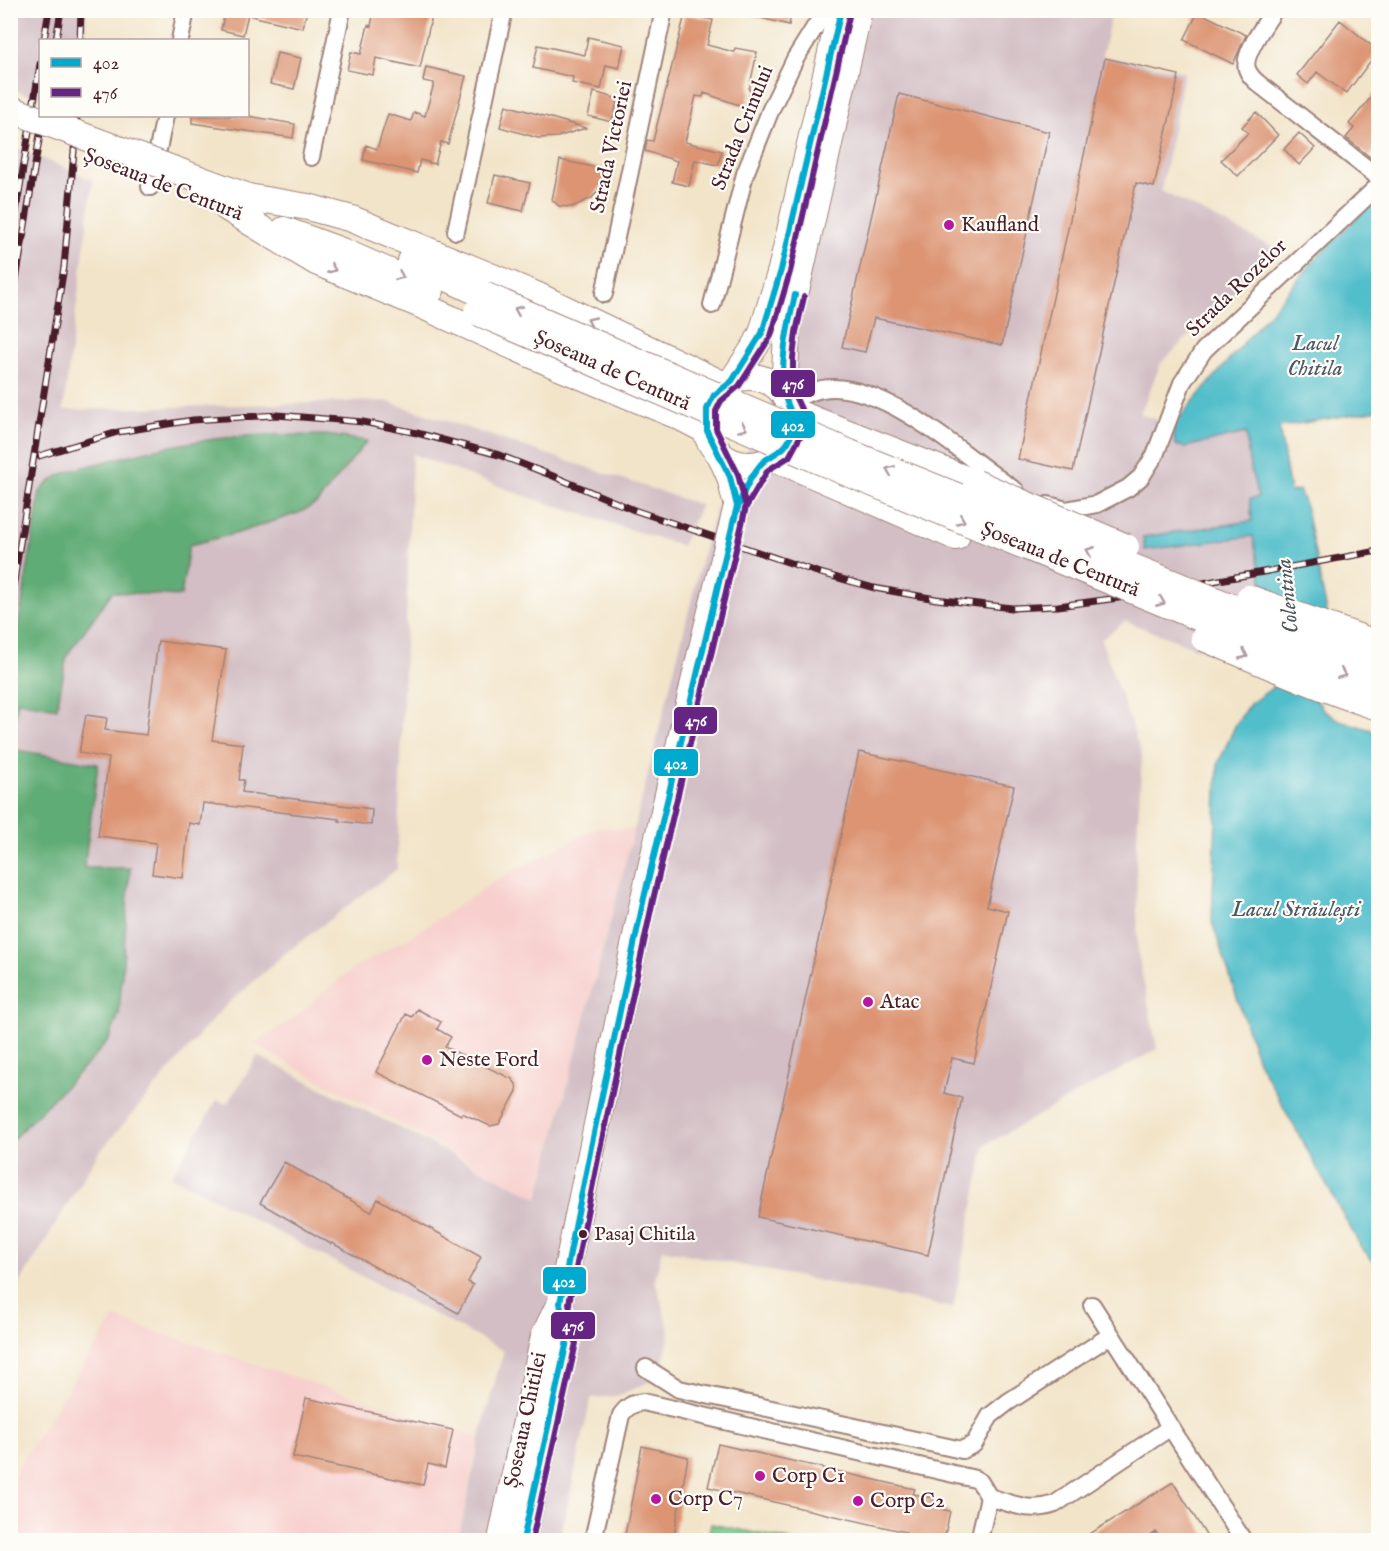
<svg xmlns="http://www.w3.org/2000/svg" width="1389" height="1551" font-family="'IM FELL English',serif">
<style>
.built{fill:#f7d0ce}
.industrial{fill:#d2bec4}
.green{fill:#75c88a;stroke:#60745a;stroke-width:1.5}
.forest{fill:#60ac76;stroke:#556650;stroke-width:1.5}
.water{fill:#51beca;stroke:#4e6e7a;stroke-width:1.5}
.building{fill:#dc9473}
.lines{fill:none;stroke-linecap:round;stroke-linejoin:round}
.street-casing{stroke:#9e827a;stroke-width:20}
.primary-casing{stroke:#9e827a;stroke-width:28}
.street{stroke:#fff;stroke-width:16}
.primary{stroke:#fff;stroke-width:26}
.rail-casing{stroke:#4a1f2b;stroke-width:7}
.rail{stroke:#fdfcf7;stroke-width:4.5;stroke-dasharray:14;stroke-linecap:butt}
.primary-bridge-casing{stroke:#9e827a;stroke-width:28;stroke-linecap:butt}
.primary-bridge{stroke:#fff;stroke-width:26}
.bus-1-casing{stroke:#fdfcf7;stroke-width:10}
.bus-2-casing{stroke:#fdfcf7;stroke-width:10}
.bus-1{stroke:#00a9ce;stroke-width:6}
.bus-2{stroke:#662483;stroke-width:6}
.oneway{stroke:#ae9aa0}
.poi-dot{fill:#b5179e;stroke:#fdfcf7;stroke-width:2}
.bus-dot{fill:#4a1f2b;stroke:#fdfcf7;stroke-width:2}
.labels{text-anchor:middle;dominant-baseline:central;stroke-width:4.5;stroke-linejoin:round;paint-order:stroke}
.bus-label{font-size:20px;fill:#4a1f2b;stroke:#fdfcf7;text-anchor:start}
.street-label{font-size:21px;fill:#4a1f2b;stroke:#fdfcf7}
.poi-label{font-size:21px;fill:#4a1f2b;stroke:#fdfcf7;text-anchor:start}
.water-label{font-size:22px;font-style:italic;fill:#4c5763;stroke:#fdfcf7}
.line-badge{stroke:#fdfcf7;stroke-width:2}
.badge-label{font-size:16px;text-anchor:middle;font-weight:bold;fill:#fff}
</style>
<rect width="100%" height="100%" fill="#fdfcf7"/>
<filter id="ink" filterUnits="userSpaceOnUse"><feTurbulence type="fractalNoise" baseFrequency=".0167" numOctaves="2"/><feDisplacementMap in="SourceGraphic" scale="12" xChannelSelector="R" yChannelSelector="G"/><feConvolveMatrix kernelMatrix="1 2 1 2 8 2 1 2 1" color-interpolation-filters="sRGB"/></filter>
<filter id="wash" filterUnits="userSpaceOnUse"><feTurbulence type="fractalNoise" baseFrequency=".008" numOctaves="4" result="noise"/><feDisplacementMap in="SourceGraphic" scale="24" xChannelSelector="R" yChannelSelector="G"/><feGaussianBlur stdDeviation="1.35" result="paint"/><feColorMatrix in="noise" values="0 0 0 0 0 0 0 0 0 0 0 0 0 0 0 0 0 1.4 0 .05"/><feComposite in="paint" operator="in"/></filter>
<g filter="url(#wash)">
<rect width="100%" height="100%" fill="#f2e4c9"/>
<path class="built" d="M598 827 634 830 537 1199 253 1044 293 1019 320 995 357 966 410 937 500 878Z
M115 1318 478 1437 458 1540H11L10 1487 19 1465 74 1379Z"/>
<path class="industrial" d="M11 10 86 11V40H40V99L11 89Z
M869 11H1112L1102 56 1184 72 1161 191 1278 250 1161 363 1140 414 1173 425 1175 445 1185 447 1246 433 1249 461 1258 498 1250 499 1252 521 1143 538 1145 550 1253 536 1270 618 1277 679 1125 621 1101 640 1142 755 1136 856 1138 953 1157 1049 985 1145 953 1308 662 1249 655 1280 670 1333 660 1377 617 1396 591 1398 560 1540H458L483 1423 504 1351 171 1176 217 1100 227 1104 258 1056 538 1198 634 830 705 546 717 507 769 410Z
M11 145 93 180 63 410 386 401 701 505 682 546 528 497 412 454 397 869 288 951 219 1012 97 1155 11 1298Z"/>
<path class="green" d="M711 1524 790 1540H707Z"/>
<path class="forest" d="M326 435 367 441 317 503 301 512 238 533 189 545 181 596 112 592 67 655 57 708 18 701 11 734V671L40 492C55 471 81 468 104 462 151 449 199 439 248 436 274 434 300 436 326 435Z
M11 749 98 764 84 868H130L119 1014 109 1039 94 1057 11 1141Z"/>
<path class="water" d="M1378 197V410L1279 427 1290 492 1299 490 1305 505 1326 607 1316 699 1324 711 1339 720 1378 732V1266L1361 1247 1258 1061 1212 922 1218 764 1236 724 1250 704 1272 688 1277 679 1270 618 1253 536 1145 550 1143 537 1252 521 1250 499 1258 497 1249 461 1246 433 1185 447 1175 445 1173 425 1321 253Z"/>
<g id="blocks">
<path class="building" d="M225 10H249L243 35 221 30Z
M252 10H307L303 28 251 16Z
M374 10H433L420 68 376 58 373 75 347 70 351 52 361 54 368 25 371 26Z
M750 10H792L789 25 749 15Z
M1198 12 1246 35 1233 64 1184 40Z
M685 14 713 20 707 45 734 52 735 48 757 52 749 90 751 91 745 107 704 93 703 97 696 96 685 142 722 151 718 165 695 160 689 186 672 182 677 161 645 151 647 140 653 141Z
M1340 20 1378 51 1346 94 1317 72 1308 84 1297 75Z
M588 37 624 45 619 68 606 65 601 89 572 83 573 77 533 68 538 45 585 55Z
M277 53 301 58 294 89 270 84Z
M1105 58 1179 75 1154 187 1136 183 1073 471 1018 459Z
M426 67 466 76 448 144 441 142 435 164 420 160 417 173 363 160 366 145 377 149 388 114 411 121 414 112 425 116 434 83 423 81Z
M1378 89V145L1370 157 1346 138 1354 128 1349 124Z
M594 92 618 99 612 122 588 116Z
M899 94 1049 132 1002 345 874 318 865 352 842 347Z
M506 105 586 128 557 137 538 138 500 127Z
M1256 112 1278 135 1238 176 1221 160 1248 133 1242 127Z
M192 116H248L295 124 293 138 192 123Z
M1299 133 1315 148 1299 165 1284 149Z
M560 160 608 170 606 181 592 198 572 207 559 206 552 200Z
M495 175 530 183 523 211 488 203Z
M158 641 226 650 212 740 243 744 239 780H244L242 792 372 809 371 825 339 821V819L203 803 200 825 189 823 183 878 152 874 156 843 98 836 109 758 79 753 86 715 107 718 105 730 146 735Z
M859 752 1014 786 987 906 1008 911 974 1063 952 1058 944 1093 962 1098 928 1255 758 1217Z
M417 1009 441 1022 437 1029 451 1037 445 1047 512 1079 516 1084 517 1091 499 1124 490 1126 462 1113 461 1115 376 1072 406 1014 412 1017Z
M284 1162 371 1212 378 1199 481 1257 468 1282 473 1285 458 1313 332 1243 331 1244 260 1203Z
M306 1398 453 1430 445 1468 428 1464 423 1485 293 1457Z
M718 1444 915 1489 913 1494 934 1498 932 1507 950 1511 944 1540H904L906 1532 708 1487Z
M642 1446 688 1457 673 1540H624Z
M1173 1482 1209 1540H1161L1156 1532 1143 1540H1080Z"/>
</g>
</g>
<g filter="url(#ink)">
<use href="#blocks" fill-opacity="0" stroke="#9e827a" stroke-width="1.5"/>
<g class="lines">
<defs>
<path id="street" d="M1274 10C1266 24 1242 54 1247 69 1249 75 1254 80 1259 84L1378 177
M180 40 186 10
M311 157 342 10
M150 187 165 116
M456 231 504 10
M604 294 664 10
M712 305 745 174 771 109 795 59 820 19 827 10
M789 402C803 395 816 388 833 388 895 389 966 458 1016 491
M1048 505 1066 510 1097 504 1128 488 1141 477 1155 455 1182 383 1204 350 1378 186
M1092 1305 1243 1540
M646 1368 679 1389 962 1450 974 1444 990 1416 1008 1402 1111 1335
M989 1497C1013 1504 1030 1513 1055 1504L1171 1427
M593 1540 621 1415C627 1407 632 1403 643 1402L975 1479 980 1482 989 1497 979 1540"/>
<path id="primary" d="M175 170 262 202
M248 197 308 207 352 219 536 295 724 385
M227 208 316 262 416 303 559 367 678 416 707 431
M284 230 344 252 431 290
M411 261 484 295
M705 421a44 44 0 1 1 88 0a44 44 0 1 1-88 0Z
M732 381 756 345 762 333 781 270 841 10
M784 394 787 331 859 10
M792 411 976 483
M719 452 730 477 737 506
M774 458 956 537
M501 1540 544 1336 560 1303 644 898 701 652
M523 1540 567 1341 560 1303"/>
</defs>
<use href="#street" class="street-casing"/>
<use href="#primary" class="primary-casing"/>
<use href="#street" class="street"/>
<use href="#primary" class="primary"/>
<defs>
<path id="rail" d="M44 40 49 10
M56 40 61 10
M80 40 81 10
M10 249 40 64
M10 317 43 116
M39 456 118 432 193 420 277 415 363 422 417 433 499 455 553 476 634 510 817 572 874 588 936 599 1012 608 1058 606 1126 597 1378 551
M10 606 64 267 77 116"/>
</defs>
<use href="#rail" class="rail-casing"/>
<use href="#rail" class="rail"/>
<defs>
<path id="primary-bridge" d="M10 109 175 170
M484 295 850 453 1378 666
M477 312 845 472 1224 628 1378 687
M976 483 1126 547
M1249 598 1378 644
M1204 638C1262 662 1318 688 1378 707
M701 652 737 506"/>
</defs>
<use href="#primary-bridge" class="primary-bridge-casing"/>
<use href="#primary-bridge" class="primary-bridge"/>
<defs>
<path id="bus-1" d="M730 536C736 511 744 484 761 464 772 452 787 453 792 432 796 414 786 406 784 392 780 359 788 326 795 295
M523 1540 567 1341 560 1303 591 1147 644 898 737 506 730 477 707 431V409L714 395 732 381 762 333 781 270 841 10"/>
<path id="bus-2" d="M739 538 745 509 759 485 768 470 789 457 801 435V409L793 392V358L796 332 804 297
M532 1540 576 1343 569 1303 600 1149 653 900 746 507 738 474 716 429V411L721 401 739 386 771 336 790 272 850 12"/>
</defs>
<use href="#bus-1" class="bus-1-casing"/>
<use href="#bus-2" class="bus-2-casing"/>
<use href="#bus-1" class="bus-1"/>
<use href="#bus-2" class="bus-2"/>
</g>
<defs><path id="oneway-chevron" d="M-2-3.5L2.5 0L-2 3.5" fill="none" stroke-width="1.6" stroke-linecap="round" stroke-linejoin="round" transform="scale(1.5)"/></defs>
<g class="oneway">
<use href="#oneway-chevron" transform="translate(332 269) rotate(22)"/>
<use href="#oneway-chevron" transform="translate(400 276) rotate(24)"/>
<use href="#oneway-chevron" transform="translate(518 310) rotate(-157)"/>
<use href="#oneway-chevron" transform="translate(591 321) rotate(-155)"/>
<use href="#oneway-chevron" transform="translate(743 428) rotate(24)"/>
<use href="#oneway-chevron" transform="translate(890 470) rotate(-158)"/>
<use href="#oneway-chevron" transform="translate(961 520) rotate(22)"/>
<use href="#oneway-chevron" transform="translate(1090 551) rotate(-158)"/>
<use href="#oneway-chevron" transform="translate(1161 602) rotate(22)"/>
<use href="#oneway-chevron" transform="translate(1244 655) rotate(25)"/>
<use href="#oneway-chevron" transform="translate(1342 674) rotate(21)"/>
</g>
</g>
<g class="poi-dot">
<circle cx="949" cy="225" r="6"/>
<circle cx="868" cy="1002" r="6"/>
<circle cx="427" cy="1060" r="6"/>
<circle cx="760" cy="1476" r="6"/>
<circle cx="656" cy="1499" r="6"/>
<circle cx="858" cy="1501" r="6"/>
</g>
<circle class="bus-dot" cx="583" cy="1234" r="5"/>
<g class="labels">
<g class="bus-label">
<text x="594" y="1234">Pasaj Chitila</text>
</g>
<g class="street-label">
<text transform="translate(743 128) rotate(-68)">Strada Crinului</text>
<text transform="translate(612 147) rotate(-78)">Strada Victoriei</text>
<text transform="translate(163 185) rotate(21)">Șoseaua de Centură</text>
<text transform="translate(1237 288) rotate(-44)">Strada Rozelor</text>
<text transform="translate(612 371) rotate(24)">Șoseaua de Centură</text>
<text transform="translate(1060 560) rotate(22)">Șoseaua de Centură</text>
<text transform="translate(526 1420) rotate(-78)">Șoseaua Chitilei</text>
</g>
<g class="poi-label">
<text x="961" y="225">Kaufland</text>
<text x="880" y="1002">Atac</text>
<text x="439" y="1060">Neste Ford</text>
<text x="772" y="1476">Corp C1</text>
<text x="668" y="1499">Corp C7</text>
<text x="870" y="1501">Corp C2</text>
</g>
<g class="water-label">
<text x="1315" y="344">Lacul<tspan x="1315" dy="25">Chitila</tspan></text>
<text transform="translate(1288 596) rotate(-96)">Colentina</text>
<text x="1296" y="910">Lacul Străulești</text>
</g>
</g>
<g class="line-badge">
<rect x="770" y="369" width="46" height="29" rx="6" fill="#662483"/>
<rect x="770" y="410" width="46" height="29" rx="6" fill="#00a9ce"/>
<rect x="673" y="706" width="45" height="29" rx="6" fill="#662483"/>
<rect x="653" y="748" width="46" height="29" rx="6" fill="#00a9ce"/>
<rect x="542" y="1266" width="45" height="29" rx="6" fill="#00a9ce"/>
<rect x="550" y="1311" width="46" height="29" rx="6" fill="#662483"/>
</g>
<g class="badge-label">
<text x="793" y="389">476</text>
<text x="793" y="431">402</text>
<text x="696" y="726">476</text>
<text x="676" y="769">402</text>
<text x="564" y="1287">402</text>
<text x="573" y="1331">476</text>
</g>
<rect width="1389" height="1551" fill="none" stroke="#fdfcf7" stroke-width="36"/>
<rect x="39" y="39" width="210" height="78" fill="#fdfcf7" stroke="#b5a4a5" stroke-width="1.5"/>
<rect x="51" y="58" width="30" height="9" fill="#00a9ce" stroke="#b5a4a5" stroke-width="1.5"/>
<text x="93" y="69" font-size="18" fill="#4a1f2b">402</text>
<rect x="51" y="88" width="30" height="9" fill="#662483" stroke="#b5a4a5" stroke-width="1.5"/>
<text x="93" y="99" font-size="18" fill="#4a1f2b">476</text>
</svg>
